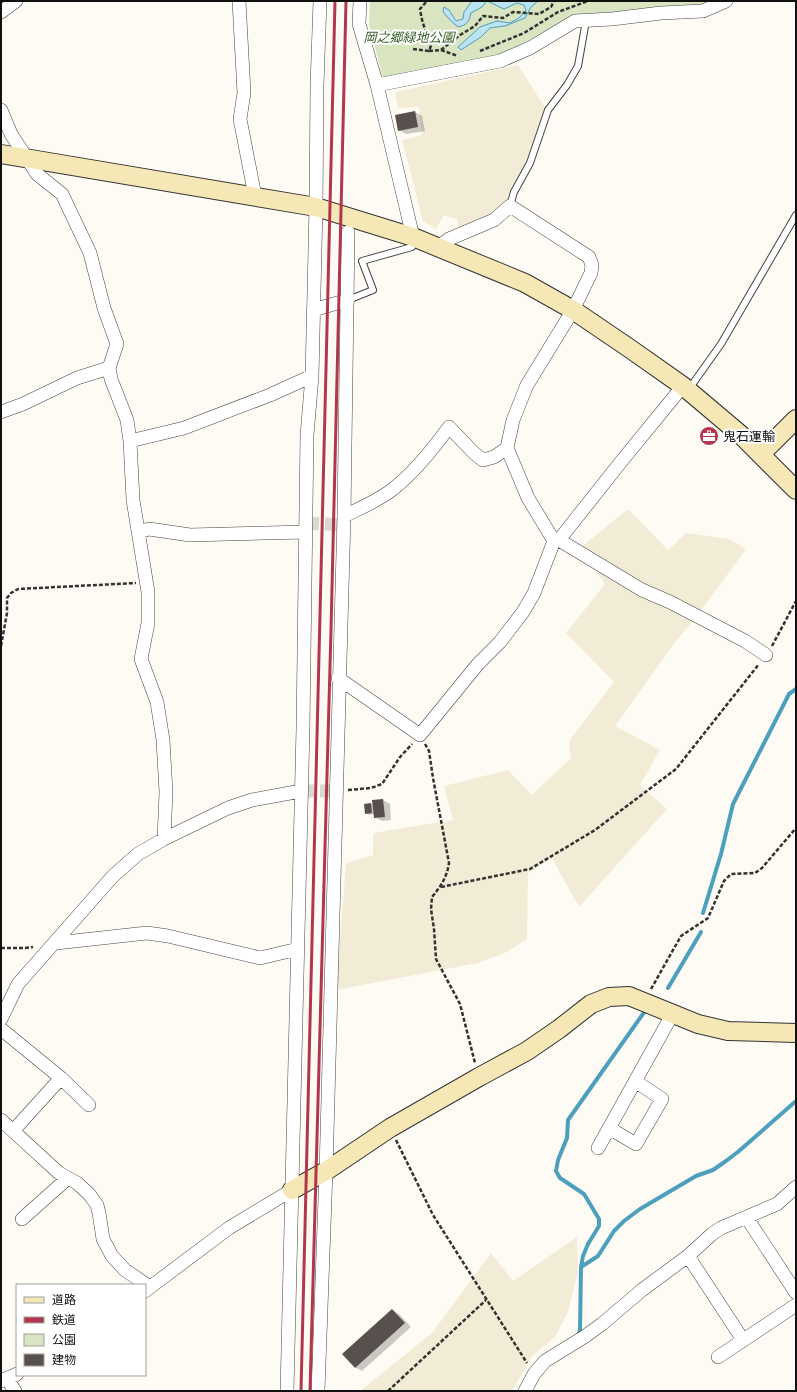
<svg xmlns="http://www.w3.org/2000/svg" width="797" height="1392" font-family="Lora,'Noto Sans JP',serif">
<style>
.farmland{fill:#f2ecd6}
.green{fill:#d8e5c0}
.water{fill:#bee3f0;stroke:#4d9fbe}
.shadow{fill:#0003}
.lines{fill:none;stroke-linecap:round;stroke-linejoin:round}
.stream{stroke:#4d9fbe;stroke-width:4}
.building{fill:#57504d}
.street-tunnel{stroke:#dad8d2;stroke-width:13;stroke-dasharray:13 6;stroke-linecap:butt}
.lane-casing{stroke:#434343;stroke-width:8}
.street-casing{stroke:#434343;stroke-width:14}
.secondary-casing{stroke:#323232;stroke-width:20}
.path{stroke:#323232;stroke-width:2.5;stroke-dasharray:4 2;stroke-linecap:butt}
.lane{stroke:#fff;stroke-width:6}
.street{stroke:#fff;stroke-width:13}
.secondary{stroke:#f6e7b7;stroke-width:18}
.rail{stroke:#b1374c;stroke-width:3}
.labels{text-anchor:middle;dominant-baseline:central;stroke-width:4;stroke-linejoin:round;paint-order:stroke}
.park-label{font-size:13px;font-style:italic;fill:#3a6127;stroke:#fff}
.poi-label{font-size:13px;fill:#101010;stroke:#fff;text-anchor:start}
</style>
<rect width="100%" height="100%" fill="#fefbf4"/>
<path class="farmland" d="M518 65 546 109 528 157 506 202 485 218 457 230 458 220 444 215 436 229 423 221 402 140 422 135 419 107 398 108 395 92Z
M628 509 668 550 686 533 729 539 746 549 700 612 673 645 615 726 660 750 640 785 667 809 579 907 552 858 528 873 527 939 507 952 478 963 336 990 346 863 373 855V833L453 820 444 786 508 770 532 795 571 758 569 741 614 682 566 633 605 584 580 548Z
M577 1237 578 1272 568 1312 555 1337 532 1356 512 1391H360L432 1333 491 1253 513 1281Z"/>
<path class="green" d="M370 1H715L708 4 573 15 498 57 383 78 369 25Z"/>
<path class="water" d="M472 1H538L531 7 525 18 505 26 490 28 481 37 461 50 458 47 480 27 497 21 510 23 519 18 526 10 524 5 517 3 504 9 487 1 482 7 471 13C469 22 467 25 458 27L450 20 443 12 444 7 449 10 456 21 463 19 464 12Z"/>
<path class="shadow" d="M415 112 422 116 425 131 406 134 399 130Z
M383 800 390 804 391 820 382 821 375 817V814L369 815 366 813 371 804 374 806Z
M392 1310 399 1314 411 1327 362 1371 355 1367Z"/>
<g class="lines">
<path class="stream" d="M703 913 721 854 733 804 789 694 796 689
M668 988 701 932
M581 1267 598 1256 614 1231 624 1221 640 1209 696 1176 713 1170 726 1161 739 1151 796 1101
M578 1335 580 1331 581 1267 583 1256 588 1244 599 1226V1219L584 1194 560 1178 556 1171 558 1160 567 1138 568 1120 645 1011"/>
</g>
<path class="building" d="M415 111 418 127 398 131 395 115Z
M383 799 385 817 374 818 372 800Z
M371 803 372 813 365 814 364 804Z
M392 1309 405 1323 355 1368 342 1354Z"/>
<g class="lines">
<path class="street-tunnel" d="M306 523 343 525
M301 791H335"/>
<defs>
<path id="lane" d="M510 206 514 192 530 163 548 110 567 85 578 66 586 21
M348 300 373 290 362 261 412 247 413 238
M689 389 721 344 796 215"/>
<path id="street" d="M239 1 244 93 240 119 255 196
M360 1 359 24 377 85 413 237
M1 12 16 1
M377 85 500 61 530 48 575 21 612 19 661 13 703 11 726 1
M1 110 11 134 37 174 62 194 90 253 104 308 117 344 109 368 77 378 23 404 1 412
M438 247 449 239 494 220 510 206 589 257 592 265 591 273 573 310 527 385 513 420 507 448 528 498 554 541
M313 310 348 300
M109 368 111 379 127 420 130 441 133 500 148 592V623L141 659 157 702 163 740 166 792 164 839
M130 441 184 428 270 395 312 376
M344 516C360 508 378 501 393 489 415 472 433 449 449 427L474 453 483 460 494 457 507 448
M138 532 149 529 190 535 306 532
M559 540 642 590 670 602 745 641 766 655
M338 678 420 735 478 664 500 642 523 612 534 593 554 541 559 540 620 463 683 386
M56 943 147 933 168 936 260 958 298 949
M1 1019 18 984 113 876 138 854 164 839 228 808 252 800 301 791
M1 1029 61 1078 89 1105
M1 1120 59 1173 77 1183 89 1194 97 1205 99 1213 103 1239 112 1256 125 1270 150 1287
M609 1128 636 1144 662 1099 635 1081
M13 1131 61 1078
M598 1148 673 1013
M747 1218 796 1293
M22 1219 68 1178
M688 1256 743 1340
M145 1291 229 1228 292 1190
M718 1357 796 1305
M7 1379 15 1391
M1 1381 17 1374
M287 1391 303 728 307 435 312 376 316 207 317 85 320 1
M318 1391 326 1171 344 516 348 232
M525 1391 534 1374 545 1361 584 1337 602 1324 642 1290 688 1256 712 1234 721 1228 777 1204 796 1187"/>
<path id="secondary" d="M1 154 316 207 413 237 525 283 573 310 629 348 683 386 741 435 796 490
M761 454 796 419
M292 1190 326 1171 390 1128 479 1077 527 1051 559 1029 591 1004 609 997 629 996 698 1024 728 1031 796 1033"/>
</defs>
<use href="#lane" class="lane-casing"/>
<use href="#street" class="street-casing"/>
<use href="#secondary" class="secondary-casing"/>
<path class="path" d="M413 49 429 51 432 43C425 32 422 22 420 9L427 1
M441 50 458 56
M429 51 441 50 460 35 475 26 483 16 503 18 513 12 539 14 551 7 554 1
M480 51 524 33 558 12 588 1
M1 646 7 613V598L11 593 18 589 136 583
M772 646 796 601
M425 744 429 751 433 778 449 863C447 877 441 886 432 897L431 909 434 929 436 959 460 1004 475 1063
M348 790 371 788 382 784 400 757 412 744
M441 887 530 869 595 830 676 769 759 664
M1 948H24L33 947
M651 989 681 936 708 918 724 881 731 874 755 873 762 868 796 828
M396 1140 433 1215 527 1363
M388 1391 486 1300"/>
<use href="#lane" class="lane"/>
<use href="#street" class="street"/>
<use href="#secondary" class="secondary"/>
<path class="rail" d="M301 1391 335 1
M310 1391 331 630 346 1"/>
</g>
<defs>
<symbol id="office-disc" viewBox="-11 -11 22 22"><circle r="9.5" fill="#b1374c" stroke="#fff"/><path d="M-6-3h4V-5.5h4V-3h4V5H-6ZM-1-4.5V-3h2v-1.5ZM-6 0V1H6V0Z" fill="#fff"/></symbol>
</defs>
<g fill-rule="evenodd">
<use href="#office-disc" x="698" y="425" width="22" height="22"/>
</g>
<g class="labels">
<g class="park-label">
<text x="409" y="37">岡之郷緑地公園</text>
</g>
<g class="poi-label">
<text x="723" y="436">鬼石運輸</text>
</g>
</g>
<rect width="797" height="1392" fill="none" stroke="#101010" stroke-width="4"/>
<rect x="16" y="1284" width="130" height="92" fill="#ffffff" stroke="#9f9f9f"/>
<rect x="24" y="1297" width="20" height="6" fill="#f6e7b7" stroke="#9f9f9f"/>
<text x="52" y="1304" font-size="12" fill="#101010">道路</text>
<rect x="24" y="1317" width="20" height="6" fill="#b1374c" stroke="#9f9f9f"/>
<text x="52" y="1324" font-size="12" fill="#101010">鉄道</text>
<rect x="24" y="1334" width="20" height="12" fill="#d8e5c0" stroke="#9f9f9f"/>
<text x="52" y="1344" font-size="12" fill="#101010">公園</text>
<rect x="24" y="1354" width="20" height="12" fill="#57504d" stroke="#9f9f9f"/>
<text x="52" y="1364" font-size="12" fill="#101010">建物</text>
</svg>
